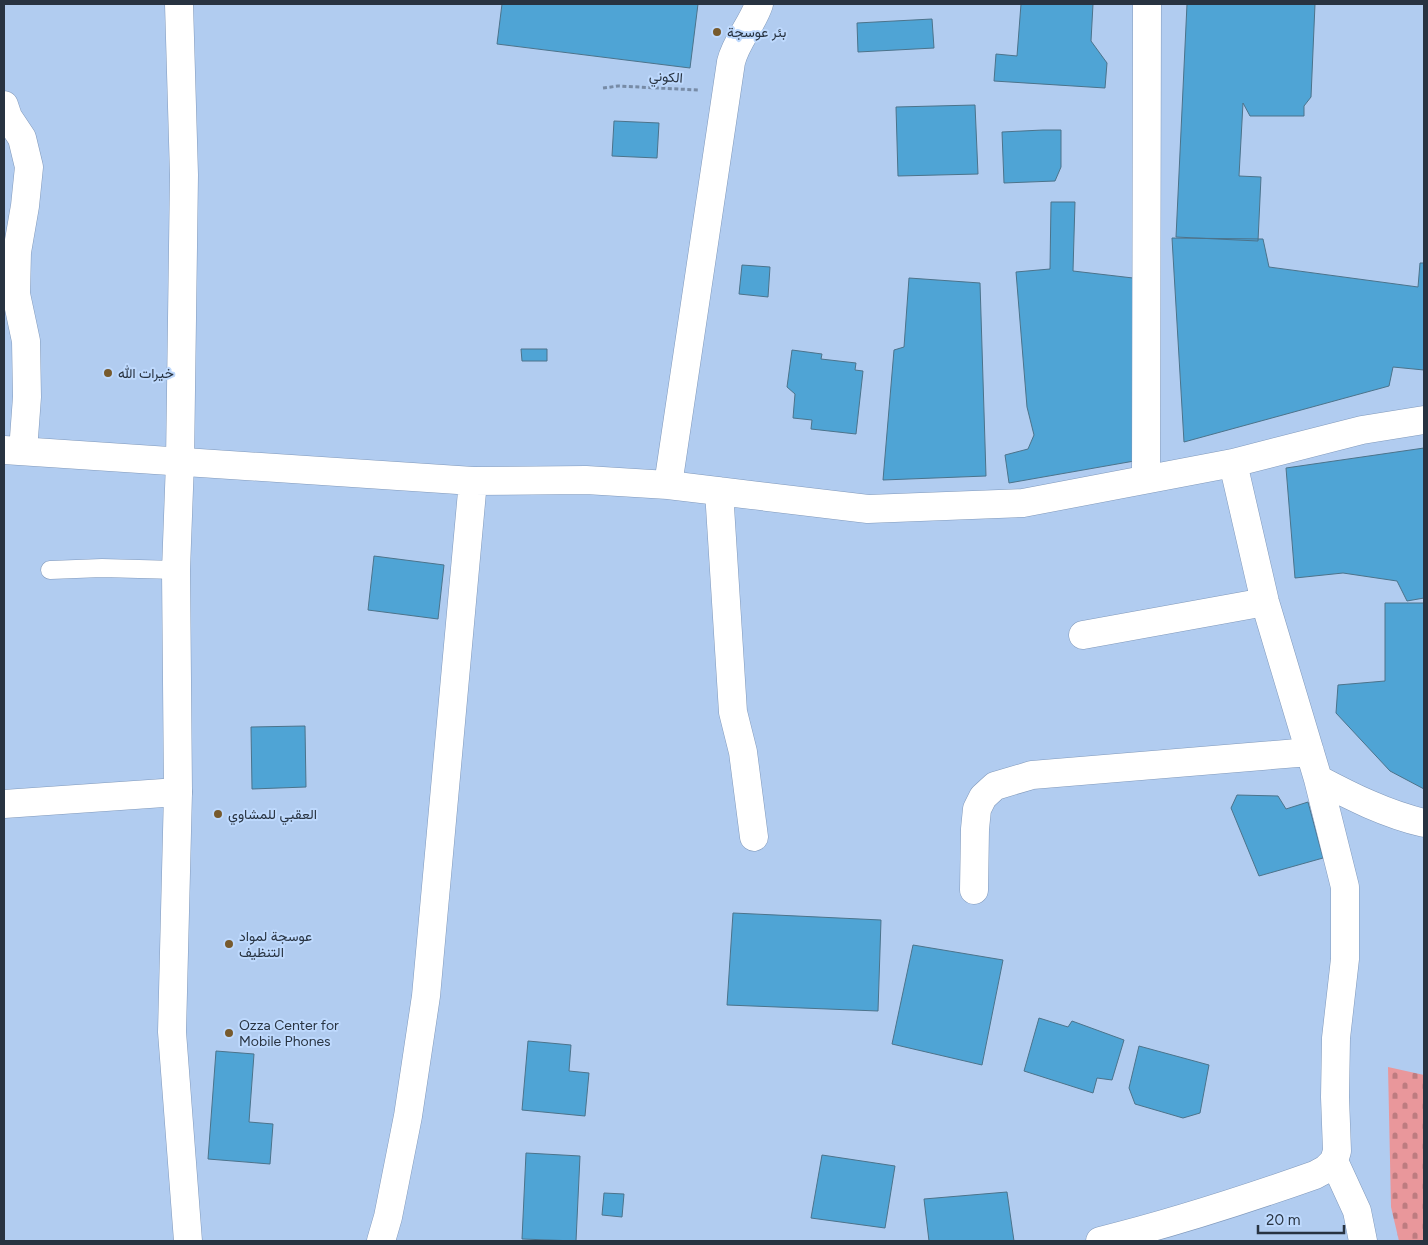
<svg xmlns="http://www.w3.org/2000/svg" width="1428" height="1245" font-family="Figtree,Vazirmatn,sans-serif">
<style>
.cemetery{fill:url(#cemetery-stones)}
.building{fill:#4fa4d5;stroke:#4c738b}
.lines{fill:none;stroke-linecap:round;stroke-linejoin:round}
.service-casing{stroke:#8099bb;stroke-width:19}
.minor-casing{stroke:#8099bb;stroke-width:29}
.tertiary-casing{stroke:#8099bb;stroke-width:29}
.path{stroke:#778ba6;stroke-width:3;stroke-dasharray:4 2.5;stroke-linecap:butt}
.service{stroke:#fff;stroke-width:18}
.minor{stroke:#fff;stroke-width:28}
.tertiary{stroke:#fff;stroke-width:28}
.poi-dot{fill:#775a2d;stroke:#bed9fd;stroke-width:2}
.labels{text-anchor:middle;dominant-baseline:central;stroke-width:4;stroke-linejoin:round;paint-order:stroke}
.poi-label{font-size:14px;fill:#283341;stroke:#bed9fd;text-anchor:start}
.street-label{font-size:14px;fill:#283341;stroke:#bed9fd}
</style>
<defs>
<pattern id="cemetery-stones" width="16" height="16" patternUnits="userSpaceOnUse" patternTransform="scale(1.25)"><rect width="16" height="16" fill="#e9979b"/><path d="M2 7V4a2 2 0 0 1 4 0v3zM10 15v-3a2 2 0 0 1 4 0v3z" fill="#bd7c80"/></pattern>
</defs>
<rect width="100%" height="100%" fill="#b1ccf0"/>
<path class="cemetery" d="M1388 1067 1424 1075V1241H1399L1391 1207Z"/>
<path class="building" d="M502 4H698L690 68 497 44Z
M1021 4H1093L1091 41 1107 63 1105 88 994 81 996 54 1017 56Z
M1187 4H1315L1311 97 1304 106V116H1250L1243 103 1239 176 1261 177 1258 241 1176 237Z
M932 19 934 48 858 52 857 23Z
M975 105 978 174 898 176 896 107Z
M614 121 659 123 657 158 612 156Z
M1043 130H1061V167L1055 181 1004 183 1002 132Z
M1051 202H1075L1073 271 1133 278 1140 460 1009 483 1005 455 1028 449 1034 435 1027 407 1016 272 1050 269Z
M1172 238 1263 239 1269 267 1418 287 1420 263H1424V370L1393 367 1389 386 1184 442Z
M742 265 770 267 768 297 739 294Z
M909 278 980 283 986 476 883 480 894 350 904 347Z
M521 349H547V361H522Z
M792 350 822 354 821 359 856 363 855 370 863 371 856 434 811 429 812 420 793 418 795 394 787 387Z
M1424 448V598L1407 601 1397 581 1343 573 1295 578 1286 468Z
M374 556 444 565 438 619 368 610Z
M1385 603H1424V789L1390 771 1336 713 1338 685 1385 681Z
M305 726 306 787 252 789 251 727Z
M1237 795 1278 796 1286 809 1308 802 1323 858 1259 876 1231 808Z
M733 913 881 920 878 1011 727 1005Z
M913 945 1003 960 982 1065 892 1044Z
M1039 1018 1068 1027 1072 1021 1124 1040 1112 1080 1097 1078 1093 1093 1024 1071Z
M528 1041 571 1045 569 1071 589 1073 585 1116 522 1110Z
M1139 1046 1209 1065 1200 1113 1183 1118 1135 1104 1129 1088Z
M216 1051 254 1054 249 1122 273 1124 270 1164 208 1159Z
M526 1153 580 1156 576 1241 522 1239Z
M822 1155 895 1166 885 1228 811 1218Z
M1007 1192 1014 1241H929L924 1199Z
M604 1193 624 1194 622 1217 602 1215Z"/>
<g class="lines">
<defs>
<path id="service" d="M50 570 102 568 176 570"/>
<path id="minor" d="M4 105 8 117 22 138 29 167 25 206 17 252 16 294 26 341 27 397 23 451
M4 450 473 481 586 480 668 485 868 509 1023 503 1233 463 1362 430 1424 420
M1146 478 1147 4
M668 485 731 62C736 41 752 25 759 4
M719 491 733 712 743 752 754 837
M1083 635 1265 602
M1318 779C1352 797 1386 814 1424 823
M4 804 178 792
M974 890 975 829 977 809 983 797 995 786 1032 775 1310 752
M1334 1161 1357 1211 1363 1241
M381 1241 388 1217 408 1116 426 996 473 481
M1100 1241C1173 1223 1244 1200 1315 1175L1326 1169 1334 1161 1337 1151 1335 1097 1336 1038 1345 959V887L1318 779 1265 602 1233 463"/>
<path id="tertiary" d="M179 4 184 175 180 462 176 570 178 792 172 1032 188 1241"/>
</defs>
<use href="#service" class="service-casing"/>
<use href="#minor" class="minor-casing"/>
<use href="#tertiary" class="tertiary-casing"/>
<path class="path" d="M603 88 618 86 698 90"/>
<use href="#service" class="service"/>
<use href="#minor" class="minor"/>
<use href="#tertiary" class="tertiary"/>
</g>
<g class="poi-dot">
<circle cx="717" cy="32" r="5"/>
<circle cx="108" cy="373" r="5"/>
<circle cx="218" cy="814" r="5"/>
<circle cx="229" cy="944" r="5"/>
<circle cx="229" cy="1033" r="5"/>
</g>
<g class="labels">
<g class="poi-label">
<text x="727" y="32">بئر عوسجة</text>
<text x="118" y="373">خيرات الله</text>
<text x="228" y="814">العقبي للمشاوي</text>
<text x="239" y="936">عوسجة لمواد<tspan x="239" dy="16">التنظيف</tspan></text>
<text x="239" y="1025">Ozza Center for<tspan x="239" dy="16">Mobile Phones</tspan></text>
</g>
<g class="street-label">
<text transform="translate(666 77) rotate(4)">الكوني</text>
</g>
</g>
<rect width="1428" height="1245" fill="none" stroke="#283341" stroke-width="10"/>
<path d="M1258 1225v8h86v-8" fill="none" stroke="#283341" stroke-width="2.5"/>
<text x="1266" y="1225" font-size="15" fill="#283341" stroke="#bed9fd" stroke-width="4" paint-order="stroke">20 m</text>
</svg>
